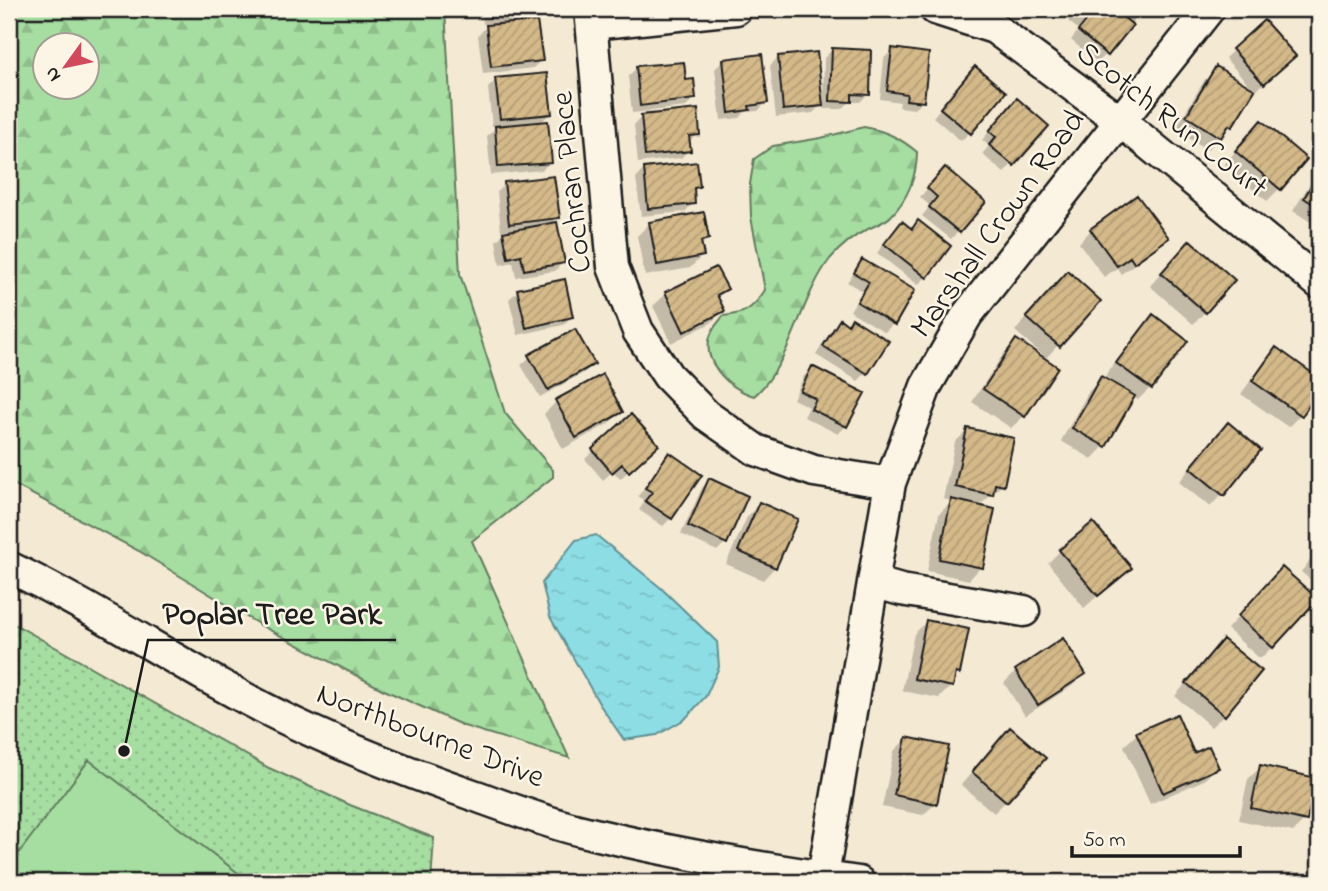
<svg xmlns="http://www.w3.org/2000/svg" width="1328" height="891" font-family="'Indie Flower',sans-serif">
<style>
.green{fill:url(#green-dots);stroke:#617c5e;stroke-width:2}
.forest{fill:url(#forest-firs);stroke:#617c5e;stroke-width:2;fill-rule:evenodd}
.pitch{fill:#a6dda1;stroke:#617c5e;stroke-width:2}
.water{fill:url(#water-ripples);stroke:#609094;stroke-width:2}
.shadow{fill:#0003}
.building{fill:url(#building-hatch);stroke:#1c1c1c;stroke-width:2}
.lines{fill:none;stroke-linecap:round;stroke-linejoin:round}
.minor-casing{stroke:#1c1c1c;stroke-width:35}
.minor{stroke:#fcf5e5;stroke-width:30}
.labels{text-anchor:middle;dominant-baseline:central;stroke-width:5;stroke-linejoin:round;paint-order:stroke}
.street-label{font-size:32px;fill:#1c1c1c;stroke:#fcf5e5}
.leader{fill:none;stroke:#1c1c1c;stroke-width:2.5}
.callout-dot{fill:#1c1c1c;stroke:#fcf5e5;stroke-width:2.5}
.callout-label{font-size:33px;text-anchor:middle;font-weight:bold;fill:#1c1c1c;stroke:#fcf5e5;stroke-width:5;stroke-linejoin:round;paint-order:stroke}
</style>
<defs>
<pattern id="green-dots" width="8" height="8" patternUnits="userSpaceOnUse" patternTransform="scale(1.75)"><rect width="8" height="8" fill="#a6dda1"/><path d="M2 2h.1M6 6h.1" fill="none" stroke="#8ebd8a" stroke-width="1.8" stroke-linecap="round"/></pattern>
<pattern id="forest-firs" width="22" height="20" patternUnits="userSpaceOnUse" patternTransform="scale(1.75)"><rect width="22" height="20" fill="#a6dda1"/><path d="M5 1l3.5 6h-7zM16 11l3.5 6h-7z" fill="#8ebd8a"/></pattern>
<pattern id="water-ripples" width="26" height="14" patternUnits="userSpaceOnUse" patternTransform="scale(1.75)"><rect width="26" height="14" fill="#8ddee4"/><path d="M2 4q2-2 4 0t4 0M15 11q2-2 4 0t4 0" fill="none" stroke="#79bec3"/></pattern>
<pattern id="building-hatch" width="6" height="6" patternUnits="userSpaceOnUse" patternTransform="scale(1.75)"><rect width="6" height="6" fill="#d4b989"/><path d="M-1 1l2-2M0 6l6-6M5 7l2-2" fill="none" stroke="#b59e76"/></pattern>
</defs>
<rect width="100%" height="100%" fill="#f4e9d3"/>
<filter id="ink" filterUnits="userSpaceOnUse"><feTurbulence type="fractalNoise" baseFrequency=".0143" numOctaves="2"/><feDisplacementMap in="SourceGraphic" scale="14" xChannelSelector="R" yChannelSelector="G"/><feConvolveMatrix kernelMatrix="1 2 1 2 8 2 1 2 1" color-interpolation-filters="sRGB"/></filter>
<g filter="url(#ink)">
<path class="green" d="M9 621 269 768 350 805 434 838 431 882H9Z"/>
<path class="forest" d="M9 9H445L460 274 505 413 553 470V477L472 541 569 758 464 726 382 689 260 625 139 551 9 482ZM46 46H88V88H46Z
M864 127C886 131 900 138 917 152 917 175 908 199 891 216 886 222 875 225 868 229 852 237 841 246 830 259 800 298 791 365 754 396 728 389 697 358 713 330 715 325 720 321 723 316 745 314 753 309 765 290L751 217 750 184 754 159 773 146 821 138Z"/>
<path class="pitch" d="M89 760 250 882H9V866Z"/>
<path class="water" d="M596 535 661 588 717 642 719 667 706 696 685 719 657 735 624 740 600 705 550 617 542 583 576 540Z"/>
<path class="shadow" d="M482 9H540L541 12 530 23 541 60 533 68 483 74 478 35 490 23 483 24Z
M1078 9H1143L1098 63 1071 40 1079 30 1068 21Z
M1264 23 1285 64 1255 91 1253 90 1231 126 1207 150 1175 129 1204 81 1217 68 1253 89 1225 58Z
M832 50 868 94 860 102H850L842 109H823V103L813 113 776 117 770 66 778 57 823 100 824 58Z
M893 50 922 101 914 109 899 107 900 102 880 99 884 58Z
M724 60 766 103 758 111 745 112 740 118 721 120 715 69Z
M637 68 685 81 694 99 686 107 632 113 628 76Z
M968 76 969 133 961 141 933 117Z
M496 80 550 113 540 124 550 162 542 170 491 175 487 136 497 126H492L488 88Z
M1009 108 1046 126 1004 173 982 154 989 146 982 140Z
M642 116 698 134 688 142 689 150 681 158 638 163 634 125Z
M1249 135 1280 188 1267 201 1224 165Z
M644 169 698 187 692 192 693 203 685 212 641 216 636 178Z
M1319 169V227L1293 211Z
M937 178 959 231 951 239 922 216 930 206 920 197Z
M505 184 558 217 550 225 563 262 555 271 516 277 513 262 500 265 496 241 507 231H501L497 192Z
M919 222 926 277 918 285 877 253 894 231 911 230Z
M650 223 707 239 700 246 702 256 690 268 645 276 637 236Z
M1091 230 1166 238 1154 250 1121 274 1117 268 1104 277 1079 243Z
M1177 255 1205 312 1193 324 1150 286Z
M863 261 893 324 885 332 850 311 862 291 847 282Z
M715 269 726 289 717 298 723 311 711 323 671 343 653 306 666 294Z
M1056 286 1099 301 1046 358 1015 331Z
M518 291 571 317 563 325 518 335 509 299Z
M1153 317 1186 341 1150 388 1138 400 1133 397 1104 446 1092 459 1061 441 1089 391 1102 378 1114 385 1115 383 1105 376 1140 329Z
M853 320 886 341 866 373 858 381 816 355 832 329 840 321 847 326Z
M1016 341 1024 416 1011 428 972 402 1004 353Z
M1276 349 1319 380V388L1300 415 1288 427 1241 394 1264 362Z
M530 357 593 364 585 372 540 397 521 365Z
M813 368 846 426 838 434 804 417 809 407 793 399 804 376Z
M556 402 621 412 608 424 563 449 544 414Z
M631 416 649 452 620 479 613 471 603 480 585 459Z
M968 430 1002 485 978 507 981 567 969 580 927 571 939 514 952 501 943 499 955 442Z
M1216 437 1222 494 1210 507 1179 482Z
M669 455 671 518 663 526 639 510 645 501 638 496Z
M710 480 725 543 717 551 681 534 702 488Z
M759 504 775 567 763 580 726 564 747 517Z
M1319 549V587L1301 572Z
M1060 551 1129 568 1084 608 1048 563Z
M1270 582 1272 647 1260 659 1227 629Z
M926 622 958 673 953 679 951 686 939 698 902 691 914 634Z
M1211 654 1224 715 1211 727 1175 696Z
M1016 671 1084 673 1072 686 1025 716 1004 683Z
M1176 716 1193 755 1217 767 1204 780 1150 804 1124 746 1137 734Z
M906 739 936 803 923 815 882 807 894 751Z
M998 742 1006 801 994 813 961 785Z
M1261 767 1305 820 1293 832 1239 820 1248 779Z"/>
<path class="building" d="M490 9H542L543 13 490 17Z
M1078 9H1113L1133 25 1108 56 1078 31 1086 21 1075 12Z
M1264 20 1296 56 1264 84 1232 49Z
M537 21 543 61 491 67 486 25Z
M832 48 871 50 870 95 852 94V102L830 101Z
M892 48 929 53 924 102 906 100 907 94 887 91Z
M817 52 823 106 783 110 778 56Z
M762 54 768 103 749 106 750 110 729 113 723 59Z
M684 62 686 80 694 79 696 99 640 106 636 66Z
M975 66 1006 92 971 134 940 108Z
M1216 66 1255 90 1232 127 1229 125 1221 138 1186 116Z
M547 73 552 114 500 119 495 78Z
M1017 98 1049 126 1014 166 989 145 996 137 989 131Z
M698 109 700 135 689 136 691 151 645 156 641 115Z
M1261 120 1307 159 1281 190 1235 151Z
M548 121 552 163 498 167 495 126Z
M697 162 700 187 694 188 695 204 648 209 644 168Z
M945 167 986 202 960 233 929 207 937 197 927 188Z
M1319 172V208L1304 198Z
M554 176 560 218 509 224 504 182Z
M1137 195 1169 238 1134 263 1130 257 1117 266 1090 229Z
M704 212 709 239 701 241 704 256 657 265 649 222Z
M918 220 951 246 927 278 884 244 902 221 912 229Z
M557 222 565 263 524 270 521 255 508 258 503 232Z
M1190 240 1235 280 1206 313 1161 273Z
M862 259 915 290 895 325 857 302 869 282 854 273Z
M716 267 728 289 717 295 725 311 684 332 665 292Z
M1068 271 1101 301 1060 347 1026 317Z
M565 279 573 317 526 328 517 289Z
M1153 314 1188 341 1152 389 1116 363Z
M852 318 889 341 868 374 823 346 840 319 848 325Z
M575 329 595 364 548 390 528 355Z
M1016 339 1058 367 1025 417 983 389Z
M1276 347 1319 378V391L1302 416 1252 381Z
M812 366 865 393 847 427 811 409 816 399 800 391Z
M603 374 623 412 576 438 555 400Z
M1101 376 1135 396 1106 447 1072 428Z
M631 414 659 445 629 472 622 464 612 473 592 449Z
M1228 422 1261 450 1224 496 1190 468Z
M967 428 1014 438 1004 486 995 484 993 495 955 487Z
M669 452 702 475 672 519 645 501 652 492 645 488Z
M709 478 748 496 727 544 688 526Z
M951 499 995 509 983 568 939 559Z
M759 502 798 519 776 568 738 551Z
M1093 522 1132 568 1098 596 1059 550Z
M1282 567 1318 599 1273 648 1238 616Z
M926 620 969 629 960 674 956 673 953 687 914 679Z
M1063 638 1086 674 1038 705 1015 670Z
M1223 639 1262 671 1225 716 1186 683Z
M1177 714 1194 753 1209 746 1219 768 1163 793 1136 732Z
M1010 727 1046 758 1007 802 972 772Z
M906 737 949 746 937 804 894 795Z
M1260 765 1316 778 1307 821 1251 808Z"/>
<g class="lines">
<defs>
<path id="minor" d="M590 9 613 267 638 331 668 376 706 415 756 450 814 471 890 483
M935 9 994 28 1119 120 1319 283
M592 24 736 9
M9 567C107 614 197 677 296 724 353 751 413 774 473 795 507 807 542 821 578 830 670 853 765 869 859 882
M873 582 901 590 1024 611
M822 882 890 483 926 386 967 315 1209 9"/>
</defs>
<use href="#minor" class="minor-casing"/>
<use href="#minor" class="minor"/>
</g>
</g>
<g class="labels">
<g class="street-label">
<text transform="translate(1171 121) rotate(38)">Scotch Run Court</text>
<text transform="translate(573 182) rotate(-96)">Cochran Place</text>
<text transform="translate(999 225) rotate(-54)">Marshall Crown Road</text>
<text transform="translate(430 737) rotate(21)">Northbourne Drive</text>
</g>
</g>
<path class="leader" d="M124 751L148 640H396"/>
<circle class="callout-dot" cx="124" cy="751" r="7"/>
<g class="callout-label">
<text x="272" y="624">Poplar Tree Park</text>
</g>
<rect width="1328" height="891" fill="none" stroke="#fcf5e5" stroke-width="35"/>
<rect x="18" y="18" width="1293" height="856" fill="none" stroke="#1c1c1c" stroke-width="2.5" filter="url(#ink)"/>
<g transform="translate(66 66) rotate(237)"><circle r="33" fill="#fcf5e5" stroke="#a29e95" stroke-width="2"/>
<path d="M0-5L12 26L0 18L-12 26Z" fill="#d1495b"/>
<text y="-10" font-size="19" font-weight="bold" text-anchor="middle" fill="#1c1c1c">N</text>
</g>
<path d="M1072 846v10h168v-10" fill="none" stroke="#1c1c1c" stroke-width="3.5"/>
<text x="1083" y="846" font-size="21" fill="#1c1c1c" stroke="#fcf5e5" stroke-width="5" paint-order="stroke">50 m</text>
</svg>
